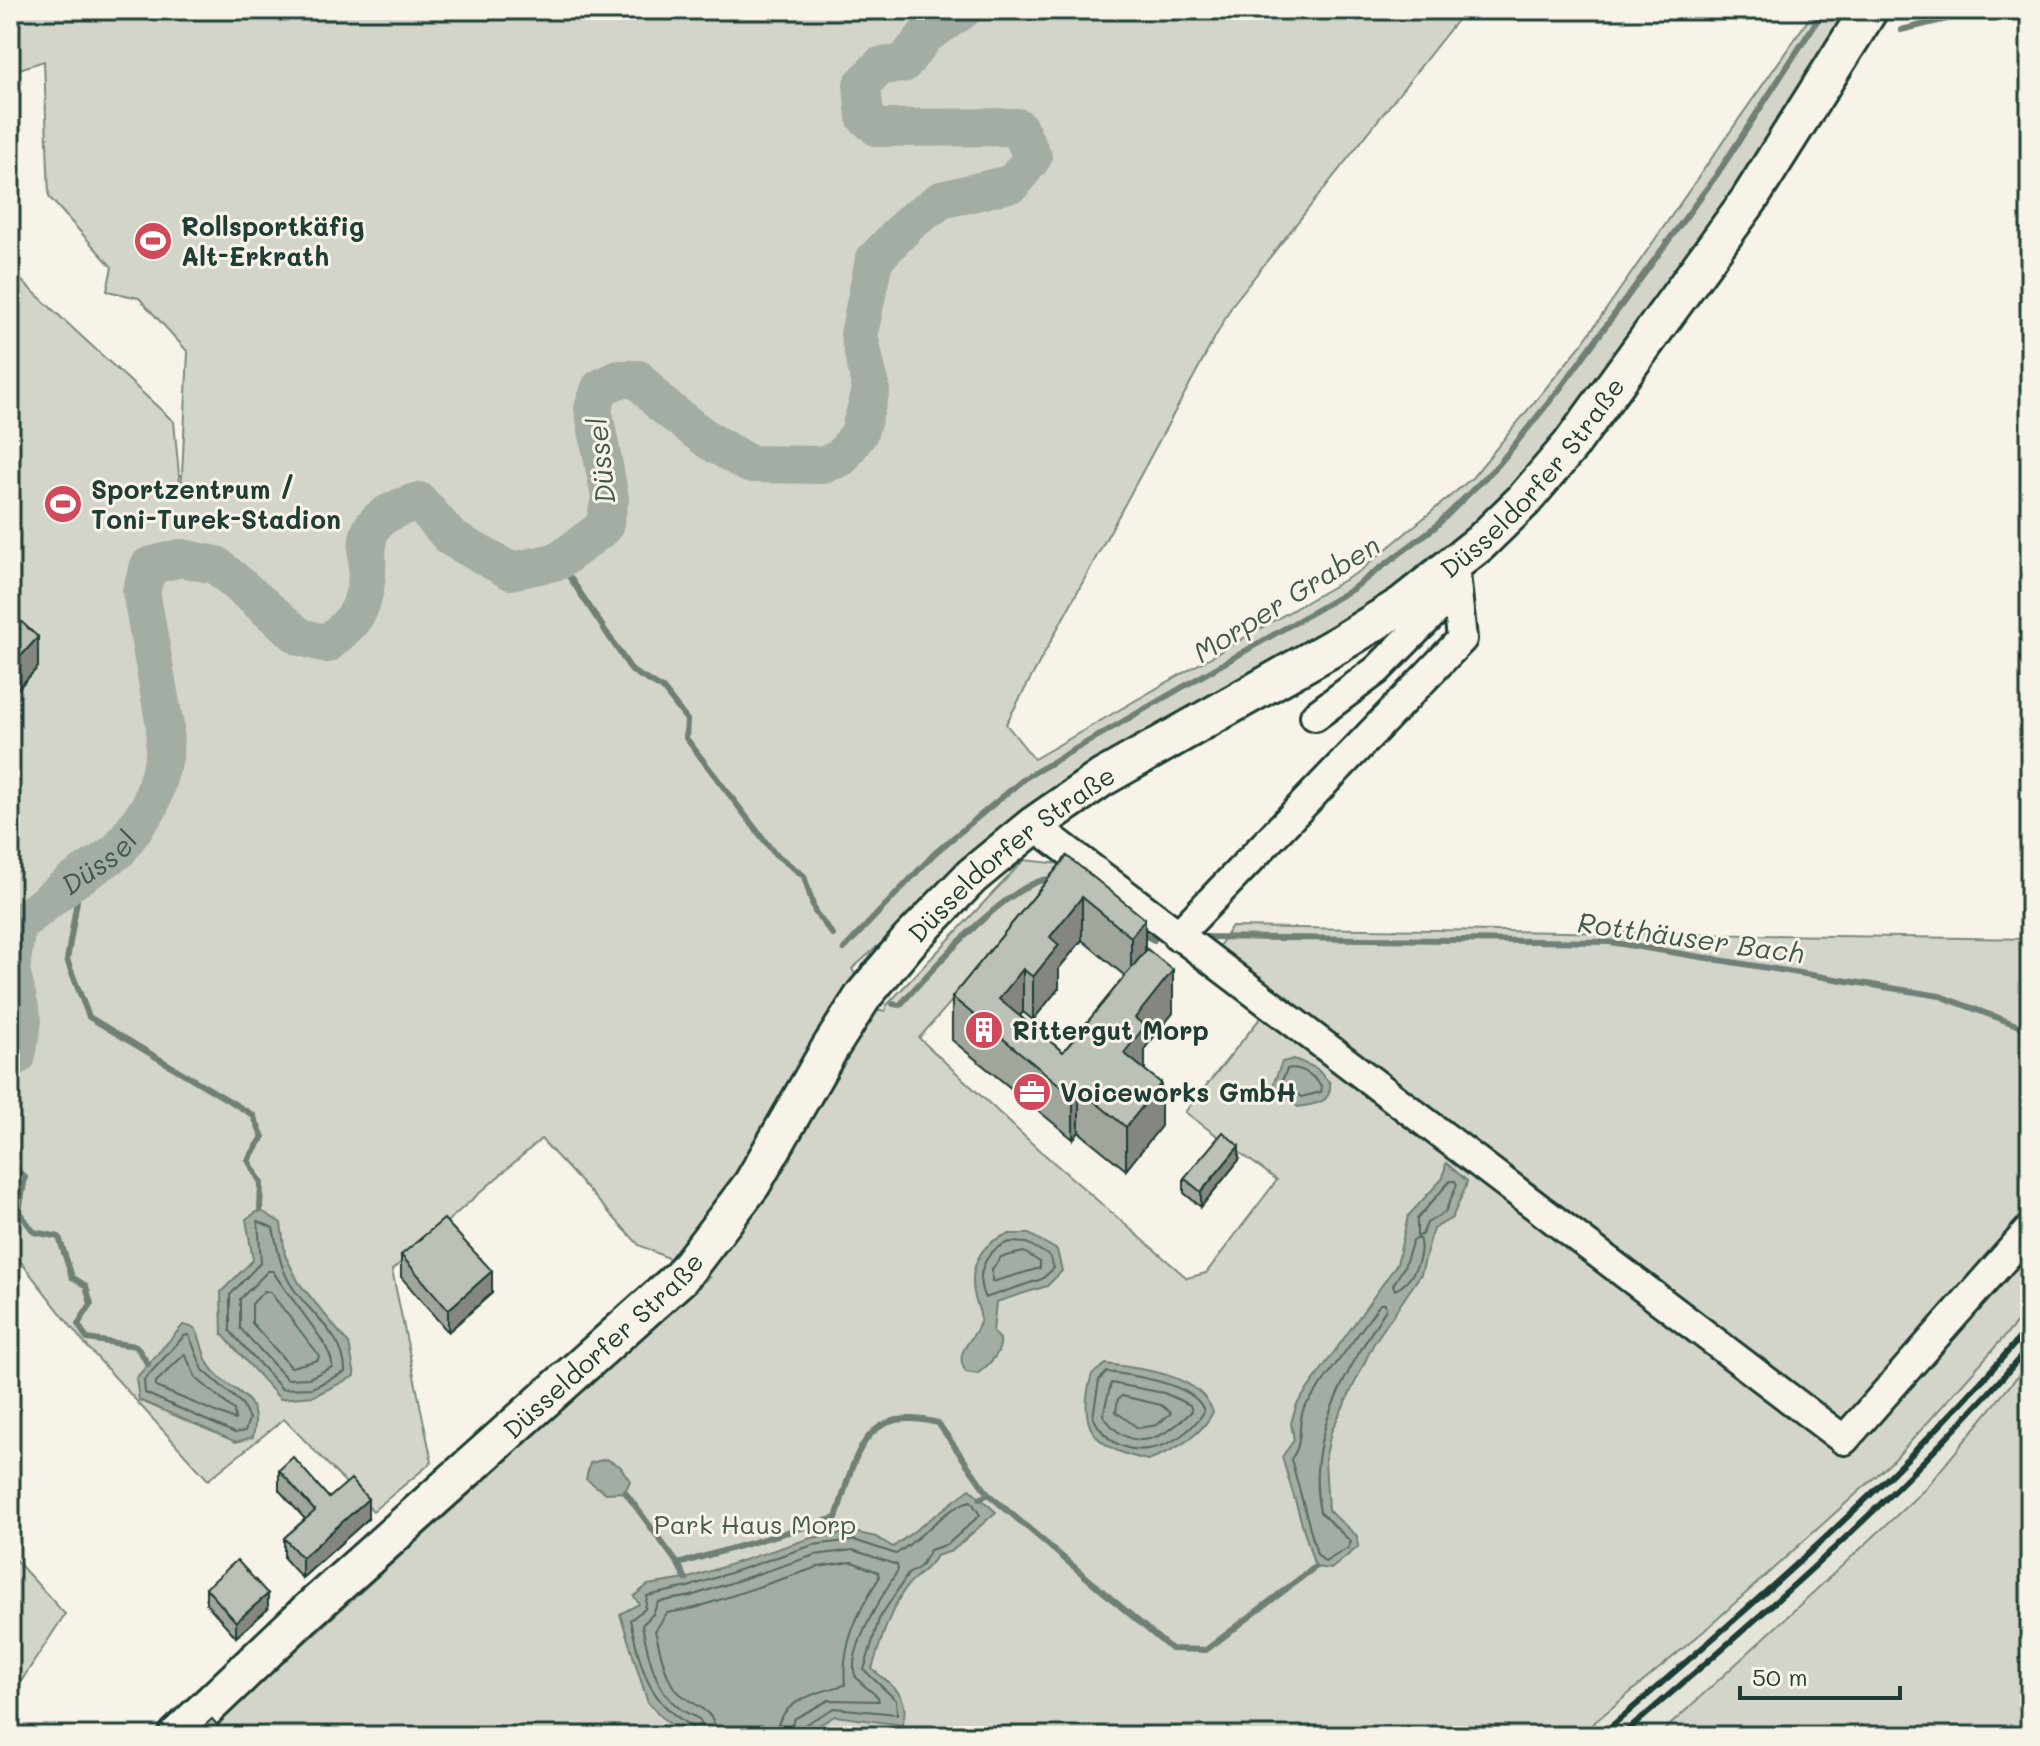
<svg xmlns="http://www.w3.org/2000/svg" width="2040" height="1746" font-family="Mali,sans-serif">
<style>
.built{fill:#e5e4d9}
.green{fill:#d3d5ca;stroke:#79897f;stroke-width:2}
.water{fill:#a4ada3;stroke:#6f8077;stroke-width:2}
.lines{fill:none;stroke-linecap:round;stroke-linejoin:round}
.shore{stroke:#546a60;stroke-width:2}
.stream{stroke:#6f8077;stroke-width:6}
.river{stroke:#a4ada3;stroke-width:38}
.minor-casing{stroke:#1f3d34;stroke-width:34}
.major-casing{stroke:#1f3d34;stroke-width:42}
.minor{stroke:#f7f3e8;stroke-width:28}
.major{stroke:#f7f3e8;stroke-width:36}
.rail{stroke:#1f3d34;stroke-width:6}
.wall{fill:#a1a69d;stroke:#1f3d34;stroke-width:2;fill-rule:evenodd}
.shaded-wall{fill:#83877f;stroke:#1f3d34;stroke-width:2}
.building{fill:#bbc1b6;stroke:#1f3d34;stroke-width:2}
.labels{text-anchor:middle;dominant-baseline:central;stroke-width:6;stroke-linejoin:round;paint-order:stroke}
.poi-label{font-size:26px;font-weight:bold;fill:#1f3d34;stroke:#f7f3e8;text-anchor:start}
.street-label{font-size:26px;fill:#1f3d34;stroke:#f7f3e8}
.park-label{font-size:26px;fill:#435b52;stroke:#f7f3e8}
.water-label{font-size:28px;font-style:italic;fill:#405950;stroke:#f7f3e8}
</style>
<rect width="100%" height="100%" fill="#f7f3e8"/>
<filter id="ink" filterUnits="userSpaceOnUse"><feTurbulence type="fractalNoise" baseFrequency=".0125" numOctaves="2"/><feDisplacementMap in="SourceGraphic" scale="16" xChannelSelector="R" yChannelSelector="G"/><feConvolveMatrix kernelMatrix="1 2 1 2 8 2 1 2 1" color-interpolation-filters="sRGB"/></filter>
<g filter="url(#ink)">
<path class="built" d="M2030 1308V1361L1925 1489 1658 1736H1578L1895 1459Z"/>
<path class="green" d="M10 10H1465L1233 304 1006 724 1034 759 1360 571 1472 478 1582 344 1815 10H1848L1749 179 1613 366 1501 500 1383 602 1056 788 852 969 879 1011H885L886 1006 1024 860 1072 865 919 1038 1037 1148 1187 1278 1206 1273 1277 1180 1185 1112 1262 1016 1828 1445 1839 1424 1217 950 1231 927 2030 939V1308L1895 1459 1704 1631 1578 1736H207L228 1712 709 1277 639 1245 541 1139 392 1270 432 1462 373 1511 284 1419 208 1480 84 1343 10 1248V270L174 422 181 496 188 352 139 298 107 291 112 267 49 197 44 61 10 72Z
M2030 1361V1736H1658L1925 1489Z
M10 1554 65 1614 20 1683 10 1673Z"/>
<path class="water" d="M1294 1059 1316 1068 1330 1083C1332 1104 1314 1104 1298 1107L1273 1085 1282 1062Z
M1446 1163 1467 1181 1466 1186 1452 1218 1433 1229 1421 1274 1374 1343 1331 1432 1325 1460 1328 1510 1357 1536 1358 1547 1331 1569 1315 1567 1282 1457 1294 1440 1291 1423 1297 1404 1397 1264 1408 1216 1443 1178Z
M260 1210 281 1223 285 1255 299 1283 349 1344 355 1376 314 1396 280 1399 222 1334 221 1292 253 1260 246 1219Z
M1009 1234H1029L1057 1250 1062 1271 1047 1286 996 1302 993 1332 1000 1339C1002 1353 988 1366 977 1374L966 1372C952 1351 975 1340 980 1322 982 1313 977 1306 975 1298 968 1269 979 1243 1009 1234Z
M183 1325 195 1328C202 1339 202 1354 209 1365 228 1395 264 1389 253 1437L236 1442 139 1400 136 1378Z
M1106 1364C1141 1369 1199 1373 1213 1412 1201 1437 1173 1451 1148 1460 1094 1449 1076 1428 1092 1374Z
M606 1459 620 1466 630 1481 625 1492 606 1493 586 1479 590 1463Z
M970 1489 996 1512 952 1551 936 1556C929 1568 924 1570 915 1578 894 1595 880 1643 872 1669 892 1686 912 1696 902 1725L835 1716 800 1736H693L667 1722 648 1703 620 1614 639 1604 634 1596 648 1585 686 1579 811 1538 853 1532 876 1537 893 1547Z"/>
<g class="lines">
<path class="shore" d="M1287 1069C1300 1065 1314 1076 1322 1087L1321 1092 1301 1097 1282 1081Z
M1450 1181H1455L1457 1185 1445 1212 1427 1223 1422 1235 1417 1236V1219Z
M258 1221 273 1228C278 1249 280 1269 293 1288 311 1315 346 1337 345 1372L312 1388 282 1389 230 1331V1295L261 1262Z
M1419 1238C1425 1256 1412 1283 1395 1290L1393 1285 1404 1267 1413 1240Z
M1010 1242 1027 1243 1050 1256 1054 1268 1042 1279 985 1298C974 1276 985 1249 1010 1242Z
M1024 1252 1040 1262V1268L992 1282V1269L1001 1257Z
M268 1271H273C285 1294 336 1349 332 1367L309 1378 287 1379 240 1328V1299Z
M264 1291 270 1292 319 1355 318 1360 291 1367 252 1323V1304Z
M1380 1304H1385L1386 1309C1348 1369 1304 1438 1320 1512L1351 1542 1348 1548 1325 1562 1317 1554 1291 1459C1305 1441 1296 1426 1304 1408Z
M189 1335 203 1370 242 1404 249 1419 245 1431 235 1433 145 1393 144 1380 184 1336Z
M185 1354 196 1378 234 1410 235 1420 156 1387V1382Z
M1107 1372C1132 1375 1198 1384 1204 1412 1178 1452 1118 1469 1093 1417L1099 1380Z
M1111 1383 1164 1393 1190 1405 1192 1411C1164 1439 1131 1457 1103 1415Z
M1122 1396 1161 1405 1171 1413 1157 1425 1138 1428 1116 1412 1118 1399Z
M695 1736 692 1727C646 1700 642 1669 630 1620L645 1609 647 1596 688 1587 813 1545 854 1540 896 1554C918 1541 949 1505 971 1501L980 1515 948 1544 930 1550 920 1567 908 1574 879 1619 864 1670 896 1700 897 1714 834 1708 802 1726 798 1736
M705 1736 700 1720C693 1715 685 1713 678 1707 654 1689 648 1653 642 1625L653 1614 658 1602 691 1596 815 1555 853 1550 897 1565 898 1570C885 1591 847 1650 855 1675 859 1684 871 1690 878 1697L879 1701 829 1700 794 1719 788 1736
M717 1736C716 1705 687 1707 673 1686 663 1670 660 1648 655 1631L667 1613 695 1608 818 1567 852 1562 878 1572 879 1578C858 1611 841 1646 845 1685 818 1692 777 1701 776 1736"/>
<path class="stream" d="M1901 30 1984 10
M559 561 632 671 663 689 687 720 686 738 774 853 804 876 815 912 833 935
M70 883 77 901 67 960 89 1017 253 1115 263 1137 248 1160 261 1183 260 1210
M1140 933 1154 940
M1200 937 1609 942 1940 996 2030 1030
M844 949 935 853 1025 778 1351 590 1435 527 1499 464 1562 386 1718 173 1820 16
M893 1004 900 1005C928 974 1015 874 1055 879
M10 1165 25 1177 19 1212 34 1232 59 1237 72 1277 86 1286 91 1304 78 1324 87 1339 136 1346 148 1364
M625 1492 678 1564 836 1518C855 1459 861 1403 938 1423L988 1494
M980 1499 988 1494 1171 1649 1206 1650 1315 1567
M678 1564 686 1579"/>
<path class="river" id="s1" d="M10 1060 17 1056 23 1021 11 970 17 926 70 883 118 851 150 806 164 757 165 726 141 591 149 566 181 558 216 565 300 637 327 644C340 632 357 620 362 601 379 547 342 524 419 501L451 538 511 571 559 561 604 527 610 498 593 408 600 388 619 379H638L661 404 708 440 749 464 822 465 841 458 859 433 871 390 859 334 874 260 909 223 941 200 1013 183 1033 157 1018 127 878 128 865 117 862 85 880 66 903 64 926 35 963 10"/>
<defs>
<path id="minor" d="M1315 716 1377 670 1456 590
M1034 825 1844 1440 2030 1229
M1177 936 1462 639 1454 564"/>
<g id="major">
<path id="s2" d="M177 1736 305 1614 681 1277 752 1184 830 1048 864 995 910 940 972 876 1034 825 1102 778 1341 643 1402 605 1480 543 1524 500 1570 446 1749 200 1869 10"/>
</g>
</defs>
<use href="#minor" class="minor-casing"/>
<use href="#major" class="major-casing"/>
<use href="#minor" class="minor"/>
<use href="#major" class="major"/>
<path class="rail" d="M1600 1736C1751 1607 1901 1478 2030 1326
M1621 1736C1765 1613 1907 1490 2030 1346"/>
</g>
<path class="wall" d="M10 618 38 667 12 695 10 694Z
M1067 856 1145 951 1173 1013 1145 1048V1070L1161 1126 1126 1170 1079 1132 1073 1139 952 1040V997ZM1082 940 1125 976 1063 1052 1020 1016 1023 1012 1033 1020 1059 988V968Z
M1239 1160 1201 1207 1184 1193V1178Z
M401 1255 492 1293 448 1332 401 1277Z
M279 1470 368 1519 302 1578 284 1558V1538L305 1519 279 1490Z
M206 1588 268 1609 236 1637 206 1603Z"/>
<path class="shaded-wall" d="M38 637V667L12 695V666Z
M1082 897V940L1059 968V988L1033 1020V977L1050 937Z
M1145 919V962L1131 980V937Z
M1023 969V1012L1002 1038 999 999Z
M1173 970V1013L1145 1048V1069L1124 1096V1053L1135 1018Z
M1161 1083V1126L1126 1170V1127Z
M1079 1089V1132L1073 1139V1096Z
M1239 1146V1160L1201 1207V1192Z
M492 1271V1293L448 1332V1310Z
M368 1499V1519L302 1578V1558Z
M268 1594V1609L236 1637V1622Z"/>
<path class="building" d="M14 615 38 637 12 666 10 664V618Z
M1067 856 1145 919 1131 937 1082 897 1050 937 1059 945 1033 977 1023 969 999 999 1063 1052 1147 949 1173 970 1135 1018 1145 1026 1124 1053 1161 1083 1126 1127 1079 1089 1073 1096 952 997Z
M1223 1132 1239 1146 1201 1192 1184 1178Z
M444 1219 492 1271 448 1310 401 1255Z
M293 1457 329 1498 351 1479 368 1499 302 1558 284 1538 315 1511 279 1470Z
M237 1560 268 1594 236 1622 206 1588Z
M212 1719 227 1736H193Z"/>
</g>
<defs>
<symbol id="stadium-disc" viewBox="-11 -11 22 22"><circle r="9.5" fill="#d1495b" stroke="#f7f3e8"/><path d="M0-5a6.5 5 0 1 0 0 10a6.5 5 0 1 0 0-10ZM-3.5-1.8h7v3.6h-7Z" fill="#fff"/></symbol>
<symbol id="building-disc" viewBox="-11 -11 22 22"><circle r="9.5" fill="#d1495b" stroke="#f7f3e8"/><path d="M-4-6H4V6H1V3H-1V6H-4ZM-2.5-4.3h1.7v1.8h-1.7ZM.8-4.3h1.7v1.8H.8ZM-2.5-1h1.7V.8h-1.7ZM.8-1h1.7V.8H.8Z" fill="#fff"/></symbol>
<symbol id="office-disc" viewBox="-11 -11 22 22"><circle r="9.5" fill="#d1495b" stroke="#f7f3e8"/><path d="M-6-3h4V-5.5h4V-3h4V5H-6ZM-1-4.5V-3h2v-1.5ZM-6 0V1H6V0Z" fill="#fff"/></symbol>
</defs>
<g fill-rule="evenodd">
<use href="#stadium-disc" x="131" y="219" width="44" height="44"/>
<use href="#stadium-disc" x="41" y="482" width="44" height="44"/>
<use href="#building-disc" x="962" y="1008" width="44" height="44"/>
<use href="#office-disc" x="1010" y="1070" width="44" height="44"/>
</g>
<g class="labels">
<g class="poi-label">
<text x="181" y="226">Rollsportkäfig<tspan x="181" dy="30">Alt-Erkrath</tspan></text>
<text x="91" y="489">Sportzentrum /<tspan x="91" dy="30">Toni-Turek-Stadion</tspan></text>
<text x="1012" y="1030">Rittergut Morp</text>
<text x="1060" y="1092">Voiceworks GmbH</text>
</g>
<g class="street-label">
<text stroke="none"><textPath href="#s2" startOffset="1872">Düsseldorfer Straße</textPath></text>
<text stroke="none"><textPath href="#s2" startOffset="1224">Düsseldorfer Straße</textPath></text>
<text stroke="none"><textPath href="#s2" startOffset="578">Düsseldorfer Straße</textPath></text>
</g>
<g class="park-label">
<text x="755" y="1524">Park Haus Morp</text>
</g>
<g class="water-label">
<text transform="translate(600 461) rotate(-96)">Düssel</text>
<text transform="translate(1286 598) rotate(-32)">Morper Graben</text>
<text stroke="none"><textPath href="#s1" startOffset="244">Düssel</textPath></text>
<text transform="translate(1691 937) rotate(8)">Rotthäuser Bach</text>
</g>
</g>
<rect width="2040" height="1746" fill="none" stroke="#f7f3e8" stroke-width="40"/>
<rect x="20" y="20" width="2000" height="1706" fill="none" stroke="#1f3d34" stroke-width="3" filter="url(#ink)"/>
<path d="M1740 1686v12h160v-12" fill="none" stroke="#1f3d34" stroke-width="4"/>
<text x="1752" y="1686" font-size="24" fill="#1f3d34" stroke="#f7f3e8" stroke-width="6" paint-order="stroke">50 m</text>
</svg>
